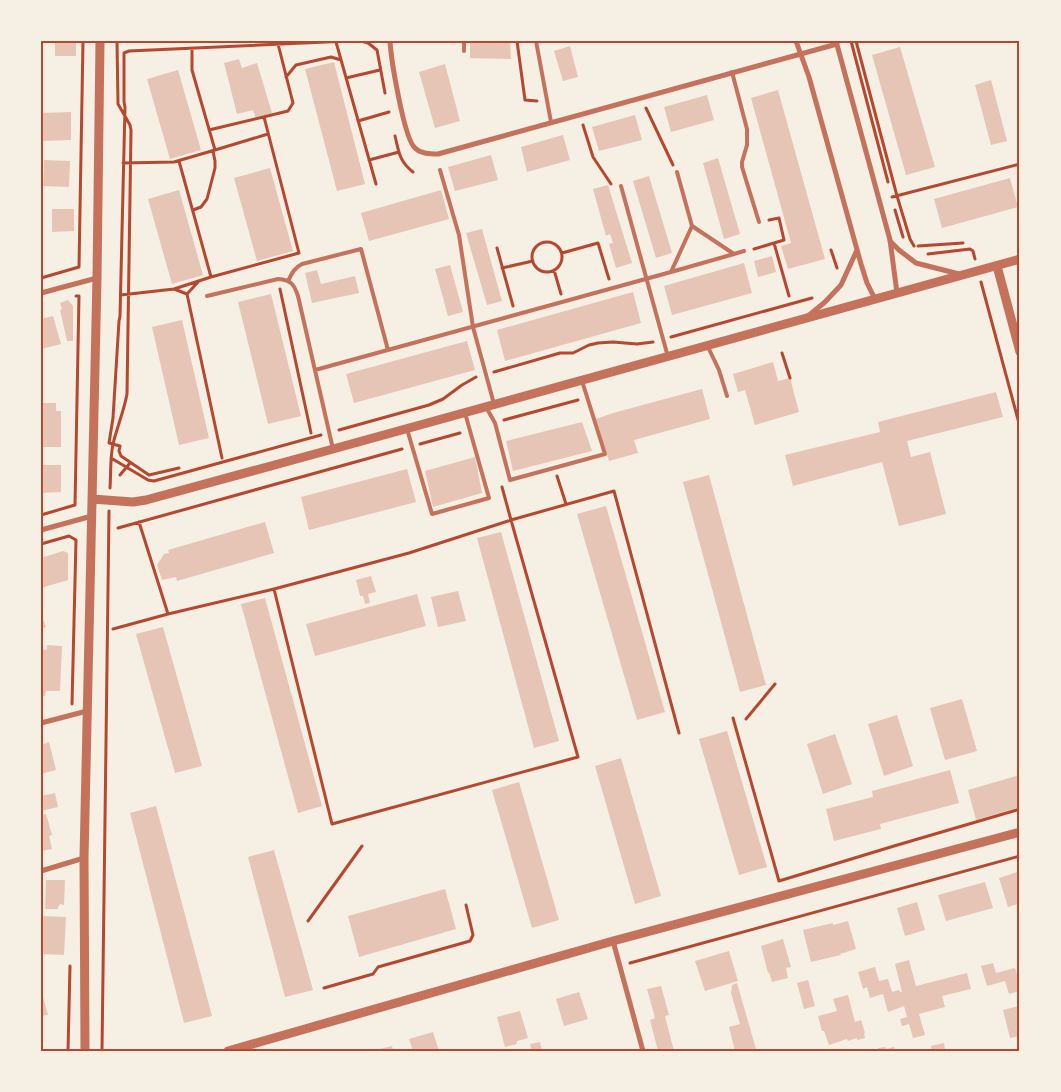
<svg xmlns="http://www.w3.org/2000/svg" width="1061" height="1092" font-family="Montserrat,sans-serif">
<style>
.building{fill:#e6c5b7}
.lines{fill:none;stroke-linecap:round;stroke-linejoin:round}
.path{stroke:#b5482f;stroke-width:3}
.service{stroke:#c5725c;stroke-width:4}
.minor{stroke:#c5725c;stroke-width:5}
.tertiary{stroke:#c5725c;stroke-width:9}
.neatline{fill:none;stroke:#b5482f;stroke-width:2}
</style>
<rect width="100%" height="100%" fill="#f6efe4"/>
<path class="building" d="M55 41H76V56H55Z
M470 41H510L511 59 470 58Z
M570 46 578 77 563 81 554 51Z
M900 47 935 167 906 175 872 55Z
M239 59 242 68 257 63 272 113 256 118 253 110 237 114 224 63Z
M334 62 365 184 337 191 305 69Z
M445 64 460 121 435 128 419 72Z
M178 70 201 150 170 159 147 79Z
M991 80 1007 141 991 145 975 85Z
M778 90 825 259 788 269 781 246 791 243 751 98Z
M707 95 714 120 671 132 664 107Z
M71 112V140L41 141V113Z
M635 115 642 140 599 151 592 127Z
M563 135 570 160 527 172 521 147Z
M491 155 498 180 455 191 448 167Z
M718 158 740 234 724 239 703 163Z
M44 160 70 161 69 187 43 186Z
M270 168 293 251 257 261 234 178Z
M649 176 672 253 656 258 633 181Z
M1010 178 1018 207 942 228 934 199Z
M608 185 632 263 616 268 609 244 613 243 610 234 606 236 593 189Z
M179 190 203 275 172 284 148 199Z
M441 190 449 219 369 241 361 213Z
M52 209H74V231L52 232Z
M482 229 502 301 487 305 466 233Z
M772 256 776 272 758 277 754 261Z
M744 263 752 293 672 315 664 286Z
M450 265 463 312 448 316 435 269Z
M317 270 321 284 355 276 359 293 312 303 305 273Z
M633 292 641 323 505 361 497 330Z
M271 294 301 416 268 424 238 302Z
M68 300 73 306V341H67L60 310 62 309 60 303Z
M53 316 61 344 41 349V319Z
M182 320 209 438 179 445 152 327Z
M467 341 475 370 354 403 346 374Z
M773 362 778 381 790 378 799 412 755 425 745 390 738 392 733 374Z
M702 389 710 419 634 440 638 453 609 461 596 419 613 413Z
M996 392 1003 417 907 441 911 457 930 452 946 514 899 526 882 462 793 486 785 455 880 432 878 422Z
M41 403H56V411H61V447H41Z
M582 422 592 451 513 471 506 441Z
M475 457 482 493 433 507 425 471Z
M41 465H61V492L41 493Z
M407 469 416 502 309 530 301 497Z
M709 475 766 685 740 692 683 482Z
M606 506 665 712 637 720 577 514Z
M265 522 274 553 177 581 176 577 162 580 157 565 164 554 169 553 168 550Z
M501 532 559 741 534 748 477 538Z
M63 551 68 553V580L41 588V558Z
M371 576 376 592 368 594 370 603 365 604 363 596H360L356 580Z
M458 591 466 621 438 627 431 597Z
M417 594 426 626 315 656 306 624Z
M265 598 322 806 298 813 241 604Z
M41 613 46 627 41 629Z
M163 627 202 766 175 773 136 634Z
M47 645 62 646 60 691H46L45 696H41V649L47 650Z
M962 699 977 751 945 760 930 708Z
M897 715 913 766 884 776 868 724Z
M727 731 767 867 739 875 699 739Z
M835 734 852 784 823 794 807 744Z
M49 742 56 770 41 774V745Z
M621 758 661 896 635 904 595 766Z
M950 770 959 803 880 824 881 829 834 841 826 809 873 797 872 791Z
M1020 775V807L976 820 968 790Z
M519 782 559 920 532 928 492 790Z
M55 793 58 807 41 811V796Z
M156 806 212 1016 184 1023 130 813Z
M46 814 52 835 49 836 52 849 41 851V815Z
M274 850 313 990 285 997 248 857Z
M1020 871V903L1008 907 999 878Z
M46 880H65L64 905 60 904 58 907V909H45Z
M985 882 993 908 946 921 938 895Z
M445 889 456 929 359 957 348 916Z
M917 902 925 930 905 936 897 908Z
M41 916 66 917 64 955 41 954Z
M848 921 856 949 840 954 841 955 811 962 803 930 833 923V925Z
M783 939 791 967 786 968 788 978 772 982 769 972 768 973 761 946Z
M729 951 738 981 705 991 695 961Z
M909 960 916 986 967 973 971 989 942 996 945 1007 919 1014 925 1035 913 1038 909 1024 902 1026 900 1019 907 1017 904 1006 888 1012 883 994 870 998 867 987 863 989 858 972 875 967 879 981 888 979 892 992 899 990 900 992H902L895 964Z
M993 963 996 973 1015 968 1018 977H1020V991L1009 994 1005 981 987 986 981 966Z
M808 980 815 1006 804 1009 797 983Z
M737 983 756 1049 750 1051H735L729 1027 740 1024 731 993 732 985Z
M661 986 669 1015 665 1016 674 1051H658L650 1020 655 1018 647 989Z
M41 990 48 1015 41 1016Z
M579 992 588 1019 564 1026 556 999Z
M848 995 855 1022 861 1020 865 1033H864L865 1038 857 1040V1038L848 1041 847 1039 829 1045 824 1031H822L818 1016 837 1011 833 999Z
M1019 1006 1020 1036 1010 1038 1003 1010Z
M520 1011 528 1038 517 1041V1044L505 1047 497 1017Z
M433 1032 439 1051H413L409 1039Z
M540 1042 542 1051H532L530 1044Z
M944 1043 945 1051H932L931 1046Z
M392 1046 393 1051H375V1050Z
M885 1047 886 1049 894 1047 895 1051H878V1048Z"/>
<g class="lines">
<path class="path" d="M361 41 368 43 377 50 385 93
M517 41 525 100 537 101
M851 41 888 182
M856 41 897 196 910 239 914 246
M336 42 376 184
M286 77 296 65 331 57 341 60
M346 78 380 70
M646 108 673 165
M358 121 389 112
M583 125 593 157 611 184
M209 130 288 111 293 103 278 44
M395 136C399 152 399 161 413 172
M215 150 268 134
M369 160 399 152
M123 163 174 162 215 150 192 70V48
M892 197 1020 164
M193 210 201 207 207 199 215 168V161L213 151
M895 210 903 237
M532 257a15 15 0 1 1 30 0a15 15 0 1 1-30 0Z
M774 243 789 296
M918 246 963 243
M497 248 513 306
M754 249 784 240 779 218 769 220
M831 250 837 268
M562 253 598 243 609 279
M928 254 970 249 973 251 975 259
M502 268 533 261
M554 270 561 294
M211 277 299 253 264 117
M41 278 79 267 83 41
M981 282 1020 427
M174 289 187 294 222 458
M280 289 311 433
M187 294 198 282
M121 295 174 289 211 277 179 161
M671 337 812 298
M782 353 790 378
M494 372 560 353H573L589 345 598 343 613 342 637 344 653 342
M504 420 578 400
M339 430 429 405 443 399 462 385 476 377
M420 444 460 433
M111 458 148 480 154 481 321 435
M179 468 149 475 121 456 119 451 120 446 109 443 113 418 119 321 120 316 125 107 124 102V53L129 51 348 41
M120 475 130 463
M557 476 566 504
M502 487 511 520 578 757 332 824 274 589 409 553 511 520 614 491 679 733
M110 488C111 473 110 458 113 444 117 427 124 411 127 394L131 130 130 125 118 104 117 41
M41 515 75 505 79 296H76
M139 522 168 614
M118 528 402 449
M41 544 69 536 76 540 72 704
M113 629 168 614 274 589
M733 718 779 881 894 846 1020 809
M746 719 775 684
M308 921 362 846
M630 963 1020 856
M324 988 373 974 378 967 470 941 473 935 466 905
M68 1051 70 966
M102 1051 109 511
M1015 1051 1020 1050"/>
<path class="service" d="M464 41V51
M536 41 551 122
M732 72 747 129V145L742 162V167L759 222
M440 170 459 235 473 327 494 404
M621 186 668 357
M734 254 744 251
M671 272 734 254 692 226
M288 281C292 273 294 268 302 264L361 249 388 350
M207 296 278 279C291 280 294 284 298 296L333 449
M707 345 719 370 727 396
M315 370 671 272 692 226 677 172
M486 407 495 423 510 480 605 454 582 381
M407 429 432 514 489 498 465 413"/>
<path class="minor" d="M390 41C391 59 404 139 415 148 421 154 430 154 438 154L837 44
M796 41 809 77 861 264 867 283 875 299
M836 41 890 240 897 293
M890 241 899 250 916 263 959 274
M41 293 97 278
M808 316 825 302 841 285 857 250
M41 530 92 516
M41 723 87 711
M41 871 84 858
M613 941 643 1051"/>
<path class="tertiary" d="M997 266 1020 352
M92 499 133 502 146 500 333 449 1020 259
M85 1051 84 858 97 278 100 41
M228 1051 613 941 1020 832"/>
</g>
<rect width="1061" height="1092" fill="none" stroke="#f6efe4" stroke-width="85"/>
<rect x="42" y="42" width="976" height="1008" class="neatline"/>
</svg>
